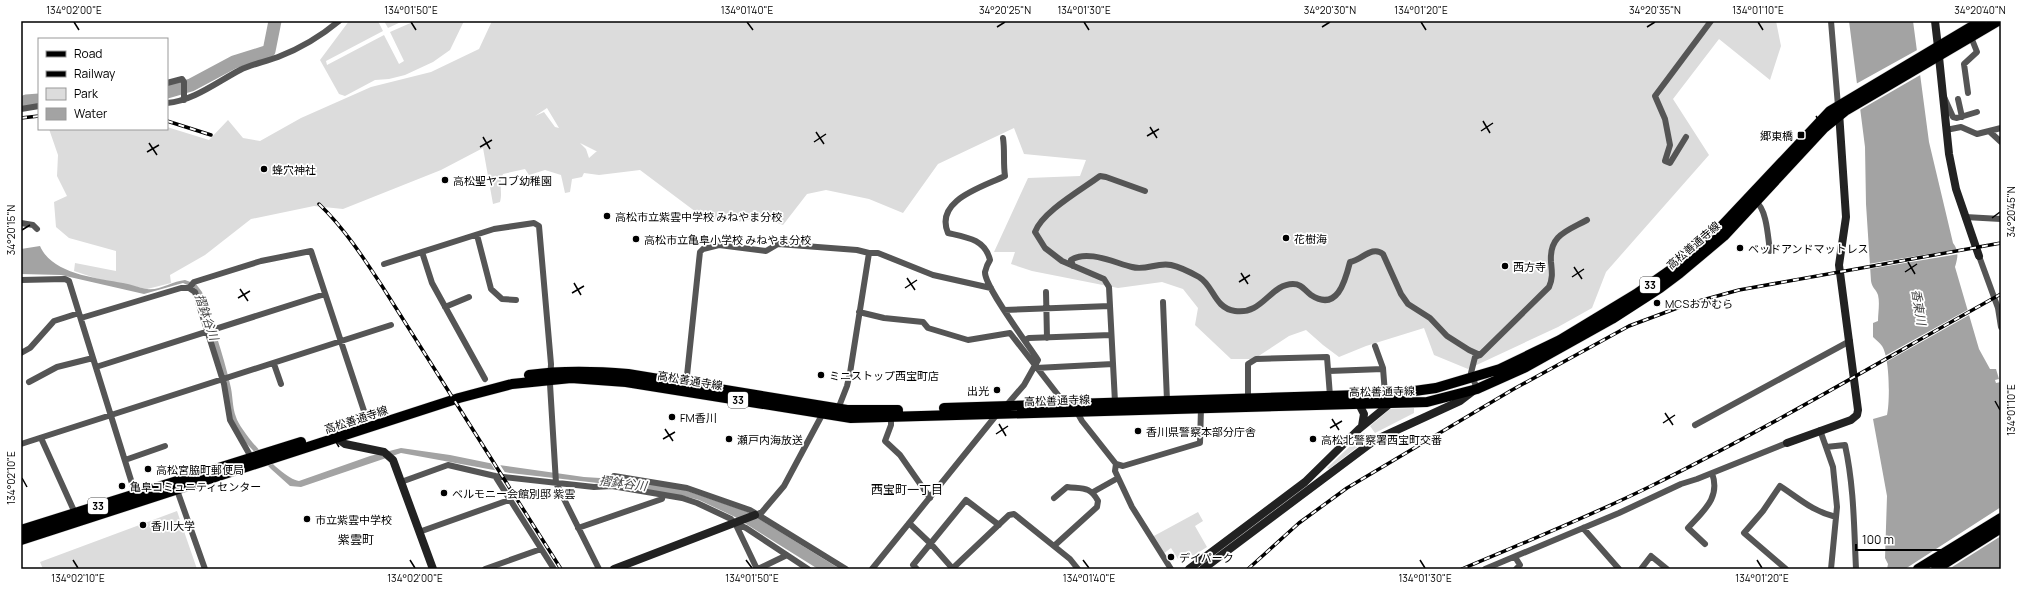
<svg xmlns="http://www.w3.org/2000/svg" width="2022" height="590" font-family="Manrope,'Noto Sans JP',sans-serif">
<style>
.green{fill:#dcdcdc;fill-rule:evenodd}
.water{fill:#a3a3a3}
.pier{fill:#fff}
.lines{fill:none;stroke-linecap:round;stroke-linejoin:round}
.river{stroke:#a3a3a3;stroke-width:13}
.primary-casing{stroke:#dbdbdb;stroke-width:11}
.street{stroke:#555;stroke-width:6}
.secondary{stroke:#222;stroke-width:8}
.primary{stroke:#000;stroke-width:10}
.rail-casing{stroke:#000;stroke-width:3.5}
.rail{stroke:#fff;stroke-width:2;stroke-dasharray:6;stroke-linecap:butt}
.ticks{fill:none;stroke:#000;stroke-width:1.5}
.poi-dot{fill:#000;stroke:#fff;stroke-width:1.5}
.labels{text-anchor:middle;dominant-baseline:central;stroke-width:3.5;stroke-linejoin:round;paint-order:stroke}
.shield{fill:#fff;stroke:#4c4c4c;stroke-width:1}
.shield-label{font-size:10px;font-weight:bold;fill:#000}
.poi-label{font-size:11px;fill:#000;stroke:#fff;text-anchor:start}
.street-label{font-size:11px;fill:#000;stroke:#fff}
.water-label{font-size:12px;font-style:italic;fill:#444;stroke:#fff}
.neighbourhood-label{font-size:12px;fill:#000;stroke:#fff}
.neatline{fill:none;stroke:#000;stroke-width:1.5}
.ticks-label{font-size:10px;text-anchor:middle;fill:#000}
</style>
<rect width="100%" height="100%" fill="#fff"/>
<path class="green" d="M349 21H378L383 31 326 61 327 65 384 35 399 64 404 61 390 32 415 21H464L450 50 433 62 405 75 389 79 375 80 345 96 339 94 320 60Z
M384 21H403L388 28Z
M492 21H1776L1781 46 1770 80 1719 39 1673 99 1709 155 1606 272 1592 308 1558 327 1468 369 1434 355 1424 328 1366 346 1339 357 1323 345 1306 330 1289 336 1254 359H1231L1195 325 1198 308 1183 289 1162 282 1118 288 1032 271 1011 264 1015 252H994L1028 178 1080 176 1086 160 1024 154 1014 128 938 164 903 213 869 199 826 190 807 194 783 225 761 217 738 222 704 218 640 170 599 175 584 173 582 177 572 179 570 192 565 193 561 175 545 170 529 175 525 169 503 174C498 185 503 191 500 202L493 204 483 148 441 170 343 209 314 206 251 219 205 255 170 275 171 283 147 289 98 279 74 271 75 263 116 271V251L69 238 56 227 54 202 67 196 57 176 58 155 49 129H167V127L209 140 228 120 243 138 260 141 301 118 371 87 431 72 479 49ZM547 108 559 128 555 127 544 112 535 116ZM580 143 596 151H597L589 158 586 149Z
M1414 408V413L1375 433 1370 426 1390 409Z
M1364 433 1369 438 1329 469 1327 468Z
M177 511 197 569H43L40 562Z
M1198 512 1203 521 1195 526 1207 547 1193 556 1189 551 1178 559 1171 548 1163 554 1152 537Z"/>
<path class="water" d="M1849 21H1913L1929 142 1953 243C1959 251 1958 257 1955 267L1979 349 1990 369H1996L1999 379 1995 380 1996 383 2001 382V569H1887L1888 564 1885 558 1887 496 1873 419 1887 415C1890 402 1890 358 1882 346 1880 343 1876 340 1873 337V323L1878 321C1878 313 1880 303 1878 295 1876 289 1872 288 1871 281L1866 204 1865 147Z
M40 246C52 274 96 278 123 283 131 284 139 288 147 289 159 291 173 281 185 280L196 284 202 292C212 323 223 353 230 384 233 394 232 407 236 417 241 433 283 480 299 481L370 456 401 448 450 455 499 465 584 477 616 479 682 489 748 512 840 569H818L735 517 699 500 684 496 624 486 510 473 401 453 301 487 290 486 271 469 246 443 232 419 196 289 183 283 144 294 61 275 21 274V249Z"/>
<path class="pier" d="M1919 49 1922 74 1858 111 1854 85Z
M1959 249V254L1869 269 1868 264Z
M1969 309 1971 314 1884 363 1883 357Z
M490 462 499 463 506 474 497 473Z
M2001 507V536L1949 569H1905Z"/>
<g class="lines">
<path class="river" d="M167 92 191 85 234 62 269 51 275 21
M26 101 39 100"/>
<defs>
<path id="primary" d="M529 375C563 370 594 371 628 374L847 410H898
M944 408 1393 394 1436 388 1500 369 1560 340 1636 294 1676 266 1718 230 1830 111 1981 21
M21 530 301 442
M21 540 459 398 512 384 571 378 626 382 851 418 1427 402 1477 389 1526 367 1612 319 1660 288 1680 273 1724 236 1824 128 1845 111 1998 21
M1918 569 2001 518
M1936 569 2001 528"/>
</defs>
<use href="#primary" class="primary-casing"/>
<path class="street" d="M1831 21 1838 106
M167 83 182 79 184 82V100
M1968 93 1964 64 1977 52 1971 37
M1944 97 1953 117 1957 118 1977 112
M1958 99 1962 117
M167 103C193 101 217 82 240 70 252 64 265 62 278 57 299 49 321 36 339 21
M21 109 39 106
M1946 130 1961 127 1977 134 1989 131 2001 142
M1989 131 2001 128
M1686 137 1670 163 1665 161 1670 145 1665 119 1655 96 1711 21
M1003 138C1005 151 1003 163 1005 176 983 187 934 200 948 233 966 237 985 239 990 260 988 263 986 268 985 272 984 286 1029 346 1038 360L1024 385 1005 407
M1756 202C1767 209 1768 239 1770 251
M1965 217 2001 219
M21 223 33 225 37 229
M477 235 491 289 502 299 516 300
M422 252 432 283 485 379
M869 253H878L933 275 991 288
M1979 256 1998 308 2001 327
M384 264 494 229 534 223 539 226 551 364 550 384 556 483 599 569
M1073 266 1071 260C1087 249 1115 263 1132 267 1146 271 1157 262 1171 265 1180 267 1190 272 1199 277 1214 286 1214 308 1235 311 1263 315 1270 284 1293 284 1302 284 1304 290 1311 295 1337 312 1345 282 1350 262 1362 260 1372 245 1383 254L1401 294 1408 304 1430 318 1447 336 1469 350 1480 355 1475 357 1471 373 1477 389
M21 280 65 279 69 281 135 493
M189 288 194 282 261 261 311 251 366 417
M1046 292 1047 338
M1163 302 1167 401
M445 307 469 297
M1004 310 1110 306
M859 312 884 318 923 322 928 328 968 340 1010 333 1062 400V405
M81 318 181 288H189L195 292 224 384 230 420 251 457
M1025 340 1029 338 1111 335
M1375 346 1383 368 1385 394
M21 353 30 348 54 321 79 313
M1480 355 1549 287C1553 278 1552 272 1551 262 1549 235 1567 231 1587 220
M274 364 281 384
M96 367 325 294
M1036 368 1113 364
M1329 371 1383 369
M29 382 57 367 93 358
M686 385 699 261 700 252 703 249 719 245 766 251 778 244 857 250 869 253 850 373 847 386 838 409
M1248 401V364L1256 359 1327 357 1330 396
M1115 402 1109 287 1104 279 1062 261 1045 248 1035 232C1042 212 1081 190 1100 176L1106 177 1145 191
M1077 412 1082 421 1116 464 1115 471 1132 507 1171 569
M891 417V425L885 441 900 455 930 498
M1695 425 1850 341
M1820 430 1833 467 1837 507 1831 569
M41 438 75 513
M21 444 391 325
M1826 447 1845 445C1854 486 1854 527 1856 569
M125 460 165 446
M1116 464 1123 466 1200 443 1201 408
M495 476 554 569
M401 482 448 465 495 476 594 487 612 486 682 498 697 503 731 519 735 523 746 528 808 569
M608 486 614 476 687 488 750 510 846 569
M177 490 205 569
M1093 492 1118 478
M756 515 762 512 784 486 822 415
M735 523 757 569
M909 523 931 544 953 569
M578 528 662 499 663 495
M1583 528 1619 569
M419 532 509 500
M1705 544 1688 528C1703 511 1721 498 1712 473
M1054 546 1097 507 1098 501C1090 486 1083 489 1067 487L1054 498
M1515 557 1520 565 1516 569
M485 569 541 549
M758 569 785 556
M872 569 998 413
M917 569 913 565 966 500 999 525
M952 569 1009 515 1014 514 1070 559 1078 569
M1485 569 1619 513 1681 484 1697 479 1787 443
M1641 569 1651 556 1667 569
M1786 569 1744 533 1763 511 1780 486C1800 499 1812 511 1836 517"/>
<path class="secondary" d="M1935 21 1938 47
M1939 57 1949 154 1956 189 1979 256
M1359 404 1364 414 1362 426
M337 431 341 441 345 444 384 452 393 460 433 569
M1787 443 1851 420 1857 415 1858 410 1839 265 1846 217 1839 112
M614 569 755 515
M1189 569 1305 482 1359 429 1392 402
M1203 569 1375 440 1460 401 1473 391"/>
<use href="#primary" class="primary"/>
<defs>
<path id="rail" d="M21 118 39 116
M167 121 211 135
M319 204C344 228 363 257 382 286L561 569
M1248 569 1299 523 1347 488 1512 390 1629 326 1688 304 1739 290 2001 243
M1462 569C1525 542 1588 517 1649 487 1769 428 1884 359 2001 294"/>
</defs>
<use href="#rail" class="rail-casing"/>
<use href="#rail" class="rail"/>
</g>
<path class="ticks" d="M74 22 79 30M411 22 416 30M747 22 753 30M1084 22 1089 30M1421 22 1426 30M1758 22 1763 30M997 27 1005 22M1322 27 1330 22M1647 27 1655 22M1971 27 1980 22M1816 116 1824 128M1483 121 1490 133M1814 126 1826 118M1150 127 1157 138M1481 131 1493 123M816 132 824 144M1147 136 1159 129M483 137 490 149M814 142 826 134M149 143 157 155M480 147 492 140M147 152 159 145M1992 218 2000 212M22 230 30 225M1908 262 1915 274M1574 267 1582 279M1905 272 1917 264M1241 273 1248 284M1572 277 1584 269M907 278 915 290M1239 282 1250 275M574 283 581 295M905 288 917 280M240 289 248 301M572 293 584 286M238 298 250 291M1995 401 2000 410M1665 413 1673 425M1332 419 1339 430M1663 423 1675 415M999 424 1006 436M1330 428 1342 421M665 429 673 441M996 434 1008 426M332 435 339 447M663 439 675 432M329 444 341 437M22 478 27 487M73 560 78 568M410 560 415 568M746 560 752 568M1083 560 1089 568M1420 560 1425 568M1757 560 1762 568"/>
<g class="poi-dot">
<rect x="1797" y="131" width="8" height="8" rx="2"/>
<circle cx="264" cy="169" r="4"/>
<circle cx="445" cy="180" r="4"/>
<circle cx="607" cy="216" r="4"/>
<circle cx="1286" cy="238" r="4"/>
<circle cx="636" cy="239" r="4"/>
<circle cx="1740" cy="248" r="4"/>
<circle cx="1505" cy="266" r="4"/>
<circle cx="1657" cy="303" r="4"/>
<circle cx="821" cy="375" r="4"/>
<circle cx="997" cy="390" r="4"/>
<circle cx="672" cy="417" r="4"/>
<circle cx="1138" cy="431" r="4"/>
<circle cx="729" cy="439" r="4"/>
<circle cx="1313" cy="439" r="4"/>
<circle cx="148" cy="469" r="4"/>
<circle cx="122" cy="486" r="4"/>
<circle cx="444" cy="493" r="4"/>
<circle cx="307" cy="519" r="4"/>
<circle cx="143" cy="525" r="4"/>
<circle cx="1171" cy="557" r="4"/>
</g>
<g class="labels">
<g class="shield">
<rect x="1640" y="277" width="20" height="16" rx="3"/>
<rect x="728" y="392" width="20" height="16" rx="3"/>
<rect x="88" y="498" width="20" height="16" rx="3"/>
</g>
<g class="shield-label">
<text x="1650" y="285">33</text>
<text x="738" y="400">33</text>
<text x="98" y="506">33</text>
</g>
<g class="poi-label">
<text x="1793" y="135" text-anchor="end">郷東橋</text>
<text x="272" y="169">蜂穴神社</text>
<text x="453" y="180">高松聖ヤコブ幼稚園</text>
<text x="615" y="216">高松市立紫雲中学校 みねやま分校</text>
<text x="1294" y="238">花樹海</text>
<text x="644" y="239">高松市立亀阜小学校 みねやま分校</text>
<text x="1748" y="248">ベッドアンドマットレス</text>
<text x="1513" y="266">西方寺</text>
<text x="1665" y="303">MCSおかむら</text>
<text x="829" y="375">ミニストップ西宝町店</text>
<text x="989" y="390" text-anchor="end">出光</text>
<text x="680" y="417">FM香川</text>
<text x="1146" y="431">香川県警察本部分庁舎</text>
<text x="737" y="439">瀬戸内海放送</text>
<text x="1321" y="439">高松北警察署西宝町交番</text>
<text x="156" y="469">高松宮脇町郵便局</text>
<text x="130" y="486">亀阜コミュニティセンター</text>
<text x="452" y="493">ベルモニー会館別邸 紫雲</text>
<text x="315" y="519">市立紫雲中学校</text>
<text x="151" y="525">香川大学</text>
<text x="1179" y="557">デイパーク</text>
</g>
<g class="street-label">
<text transform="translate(1693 245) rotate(-41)">高松善通寺線</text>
<text transform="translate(690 380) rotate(9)">高松善通寺線</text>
<text transform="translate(1382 391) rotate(-1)">高松善通寺線</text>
<text transform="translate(1057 400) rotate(-2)">高松善通寺線</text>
<text transform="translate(356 419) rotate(-18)">高松善通寺線</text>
</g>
<g class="water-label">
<text transform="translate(1919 307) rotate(81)">香東川</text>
<text transform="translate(207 317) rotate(71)">摺鉢谷川</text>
<text transform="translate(623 483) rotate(7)">摺鉢谷川</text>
</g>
<g class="neighbourhood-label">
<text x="907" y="489">西宝町一丁目</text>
<text x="356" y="539">紫雲町</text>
</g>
</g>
<rect width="2022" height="590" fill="none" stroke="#ffffff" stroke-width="44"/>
<rect x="38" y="38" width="130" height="92" fill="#ffffff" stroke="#999999"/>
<rect x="46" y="51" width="20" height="6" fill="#000000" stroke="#999999"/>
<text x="74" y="58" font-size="12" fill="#000000">Road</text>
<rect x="46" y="71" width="20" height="6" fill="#000000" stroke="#999999"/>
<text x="74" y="78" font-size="12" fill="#000000">Railway</text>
<rect x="46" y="88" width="20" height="12" fill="#dcdcdc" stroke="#999999"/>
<text x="74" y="98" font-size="12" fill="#000000">Park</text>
<rect x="46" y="108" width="20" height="12" fill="#a3a3a3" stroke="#999999"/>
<text x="74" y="118" font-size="12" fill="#000000">Water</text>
<path d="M1856 544v6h112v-6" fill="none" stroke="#000000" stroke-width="2"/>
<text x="1862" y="544" font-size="12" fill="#000000" stroke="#ffffff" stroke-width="3" paint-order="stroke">100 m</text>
<rect x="22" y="22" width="1978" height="546" class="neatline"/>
<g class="ticks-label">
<text x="74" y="14">134°02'00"E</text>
<text x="411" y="14">134°01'50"E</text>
<text x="747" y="14">134°01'40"E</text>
<text x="1005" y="14">34°20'25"N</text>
<text x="1084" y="14">134°01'30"E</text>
<text x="1330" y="14">34°20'30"N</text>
<text x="1421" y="14">134°01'20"E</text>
<text x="1655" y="14">34°20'35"N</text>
<text x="1758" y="14">134°01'10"E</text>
<text x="1980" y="14">34°20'40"N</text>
<text transform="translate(2011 212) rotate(-90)" y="4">34°20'45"N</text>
<text transform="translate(11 230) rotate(-90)" y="4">34°20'15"N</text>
<text transform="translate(2011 410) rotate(-90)" y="4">134°01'10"E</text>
<text transform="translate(11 478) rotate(-90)" y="4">134°02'10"E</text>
<text x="78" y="582">134°02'10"E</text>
<text x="415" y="582">134°02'00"E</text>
<text x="752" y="582">134°01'50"E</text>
<text x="1089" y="582">134°01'40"E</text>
<text x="1425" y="582">134°01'30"E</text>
<text x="1762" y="582">134°01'20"E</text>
</g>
</svg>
